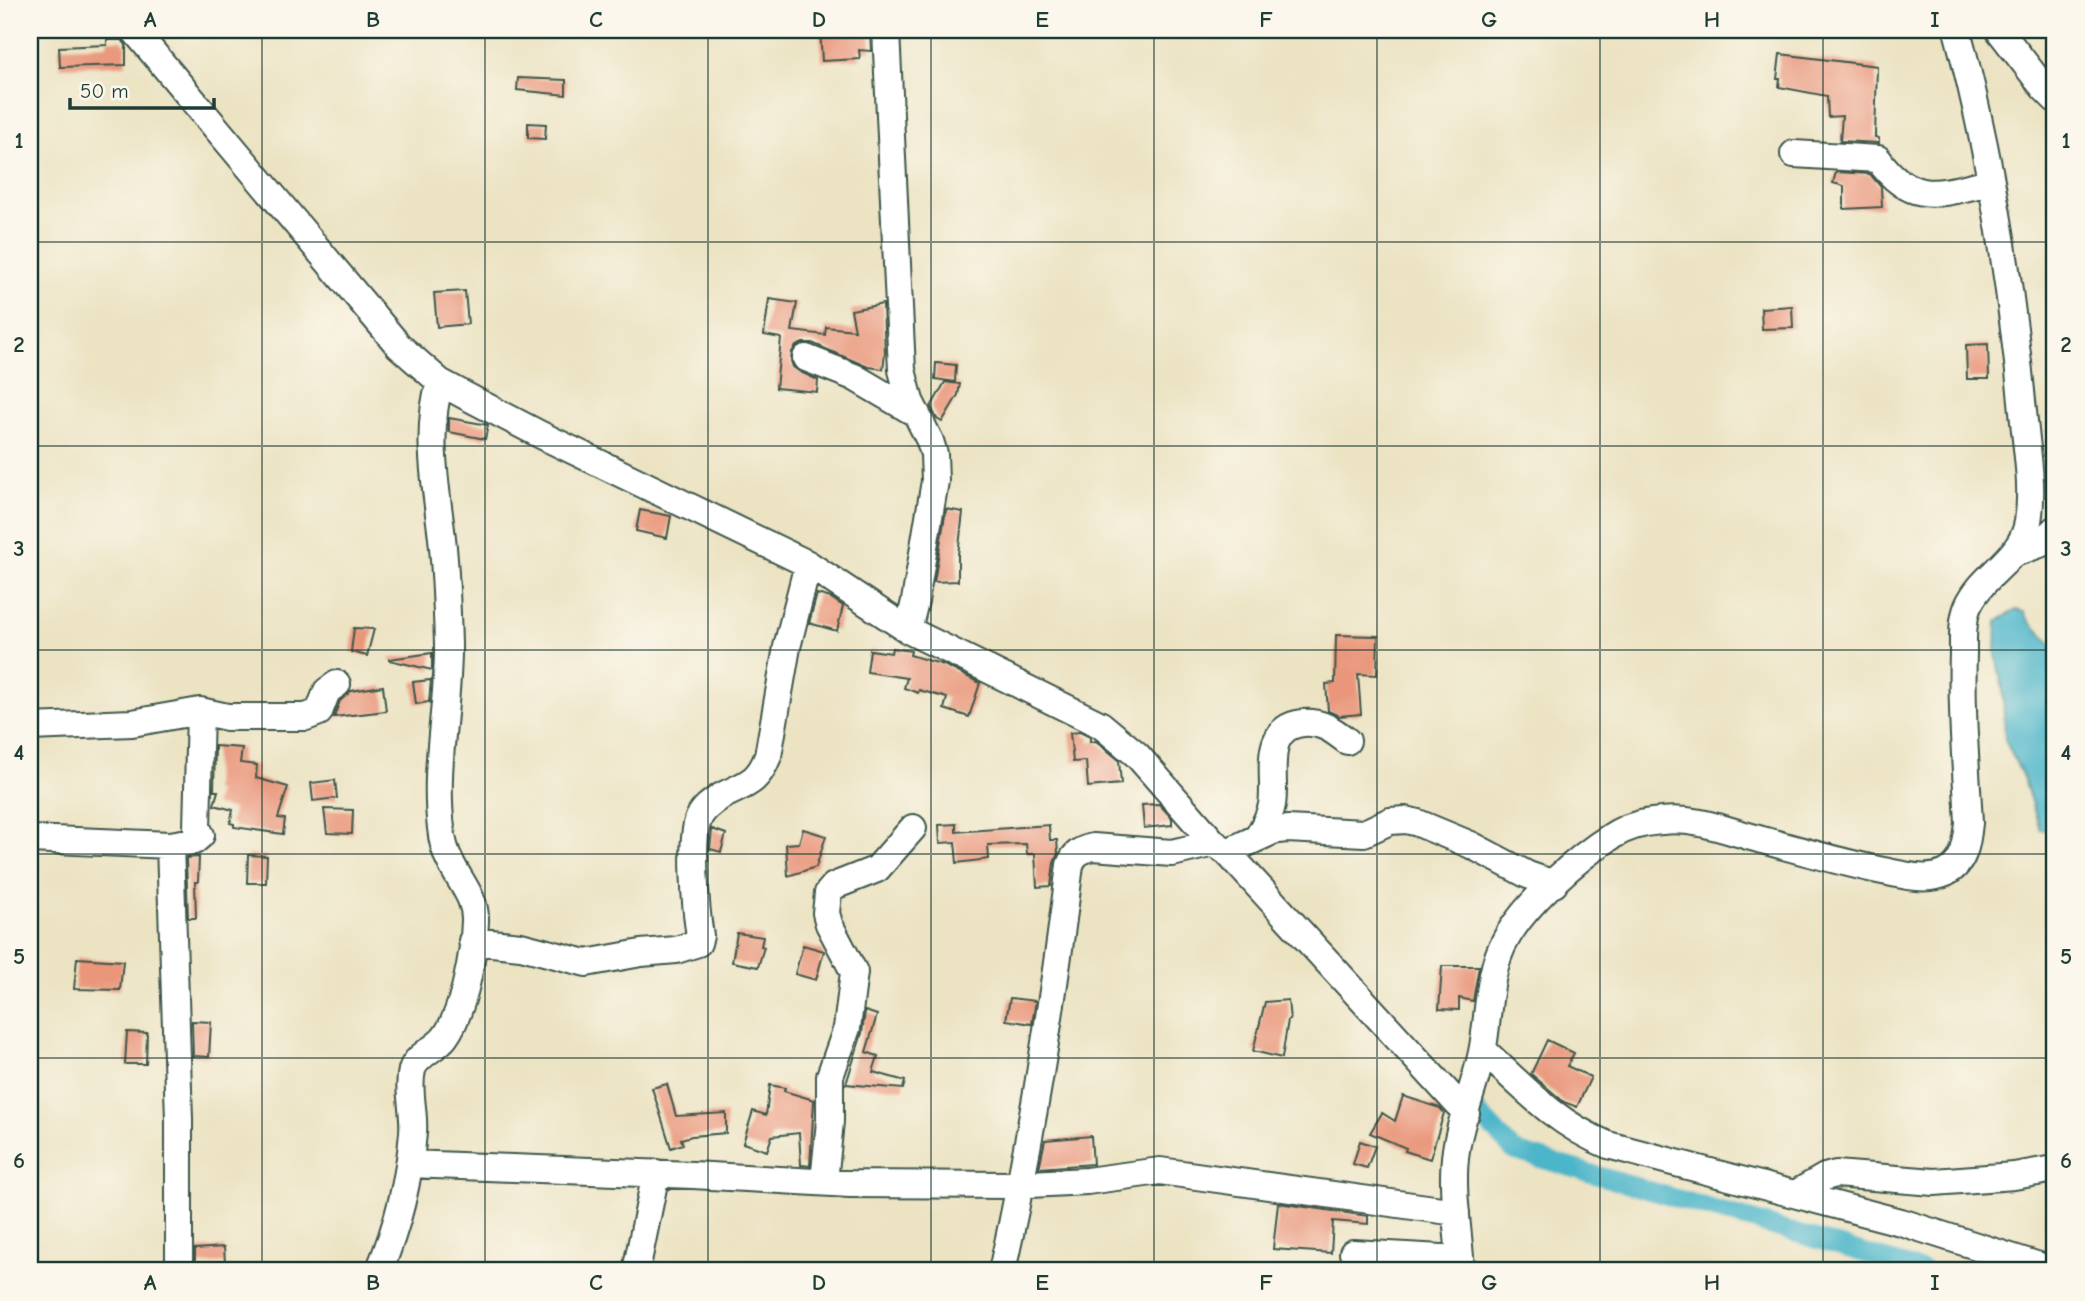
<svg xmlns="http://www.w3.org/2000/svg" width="2085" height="1301" font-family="'Comic Neue',sans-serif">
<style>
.water{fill:#4bb5c9;stroke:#35797e;stroke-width:2}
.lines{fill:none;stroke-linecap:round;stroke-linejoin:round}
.canal{stroke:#4bb5c9;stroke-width:19}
.building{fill:#e9967a}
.minor-casing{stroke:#3e5649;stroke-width:30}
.minor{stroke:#fff;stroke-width:26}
.grid{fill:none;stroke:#1f3d34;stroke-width:2;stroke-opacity:0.55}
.neatline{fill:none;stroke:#1f3d34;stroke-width:2.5}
.grid-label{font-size:23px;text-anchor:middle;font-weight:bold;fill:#1f3d34}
</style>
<rect width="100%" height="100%" fill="#fbf7ec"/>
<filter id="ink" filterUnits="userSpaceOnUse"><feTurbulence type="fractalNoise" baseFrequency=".0143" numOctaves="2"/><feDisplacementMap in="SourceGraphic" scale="14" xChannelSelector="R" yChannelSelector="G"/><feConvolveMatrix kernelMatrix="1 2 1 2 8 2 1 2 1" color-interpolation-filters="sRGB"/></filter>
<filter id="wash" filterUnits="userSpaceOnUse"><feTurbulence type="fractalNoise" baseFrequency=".00686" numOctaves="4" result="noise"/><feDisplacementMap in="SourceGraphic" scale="28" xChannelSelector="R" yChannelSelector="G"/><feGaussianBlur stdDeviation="1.57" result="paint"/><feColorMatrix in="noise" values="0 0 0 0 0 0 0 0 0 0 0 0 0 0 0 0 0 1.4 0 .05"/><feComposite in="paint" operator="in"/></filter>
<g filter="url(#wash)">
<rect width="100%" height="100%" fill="#ece3c3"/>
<path class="water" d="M2016 610 2024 612 2030 622 2055 648V830L2040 829 2023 777 2005 740 2003 690 1996 655 1997 621Z"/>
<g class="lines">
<path class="canal" d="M1462 1096 1514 1151 1925 1271"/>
</g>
<g id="blocks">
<path class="building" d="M820 30H870L871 51 859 50 860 59 822 61Z
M107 40H122L126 45V65L60 67 59 47 107 45Z
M1780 54 1877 66 1875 137 1879 138V143L1840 141 1842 116 1828 117 1827 96 1779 87 1780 79H1777Z
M518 78 566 80V95L517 90Z
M528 123 546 124 545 139 528 138Z
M1836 172 1870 174 1881 187 1882 207 1844 209V186L1833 183Z
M465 291 468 324 437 327 434 293Z
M769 299 797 303 792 331 825 335 826 327 855 330 851 310 883 304 885 353 883 369 868 367 812 343H803L796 346 792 352 791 361 793 367 800 372 818 380 817 392 776 388 781 338 764 335Z
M1792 306 1793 328 1762 329 1761 308Z
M1988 344 1989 379H1967L1966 345Z
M936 363 956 365 955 382 935 379Z
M945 382 960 384 958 395 942 422 937 419 931 407Z
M449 418 488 425 485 439 449 432Z
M946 509 963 512 958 555V581L934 582Z
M640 510 671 516 667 538 636 531Z
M817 594 831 598 843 606 837 631 809 623Z
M354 628 374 629 367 656 351 652Z
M1336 635 1378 636 1377 675 1358 674 1361 714 1339 716 1328 711 1326 684 1335 683Z
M892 648 911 651 910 655 944 665 980 683 969 717 944 709 947 698 919 690 918 693 904 688 907 678 867 672 870 650 891 653Z
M432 653V670L389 660V659Z
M431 680 429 702 416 704 413 682Z
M383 686 386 711 334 717 340 701 351 691Z
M1080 732 1090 737V742L1096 741 1119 760 1121 784 1088 787 1086 761 1073 762 1070 733Z
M215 746 242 748 240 763 257 765 256 778 288 787 278 818 285 819 283 834 234 827V824L230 823 233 810 214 805 218 791H214Z
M335 780 337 798 313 801 311 783Z
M1159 804 1172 818V825L1144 828 1142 805Z
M324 809 353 810 352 834 327 833Z
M956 824V832L1049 825 1050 840H1057L1058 853 1054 863 1051 886 1037 887 1035 854H1027L1026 844 988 845 989 859 957 863 955 842 940 843 939 825Z
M712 829 726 834 721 852 710 849Z
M803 829 826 836 816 867 788 876 786 844 799 843Z
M248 855 267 856 266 883H247Z
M199 857 198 882H195L196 918H188L186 858Z
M737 933 763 937 761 946 764 947 758 967 732 962Z
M803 945 824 951 816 980 795 974Z
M77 958 123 961 120 990 74 989Z
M1442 966H1479L1473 1001 1459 998V1010L1439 1009Z
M1010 998 1036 1001 1032 1024 1006 1020Z
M1288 1000 1290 1020H1288L1282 1058 1253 1051 1265 1002Z
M865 1011 877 1015 866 1052 878 1056 873 1072 905 1081 903 1089 846 1084 862 1033Z
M192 1021 211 1022 209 1057 193 1056Z
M127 1032 147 1033 146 1064H125Z
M1547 1040 1574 1053 1567 1066 1591 1077 1577 1107 1564 1102 1531 1074Z
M667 1084 676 1116 726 1113V1133L692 1136 681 1139 683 1144 671 1148 652 1088Z
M770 1085 785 1088 784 1091 814 1100 810 1166 801 1165 799 1133 772 1136 767 1151 743 1143 753 1111 766 1115Z
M1403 1096 1440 1108 1444 1113 1430 1159 1405 1151 1406 1148 1370 1133 1382 1113 1395 1121Z
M1091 1136 1093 1164 1039 1168 1045 1140Z
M1360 1141 1375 1146 1367 1168 1353 1164Z
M1278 1203 1368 1216V1224L1333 1221 1331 1253 1273 1249Z
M224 1247 225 1263 195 1265V1249Z"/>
</g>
</g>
<g filter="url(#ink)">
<use href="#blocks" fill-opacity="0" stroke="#3e5649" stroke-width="2"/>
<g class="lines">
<defs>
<path id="minor" d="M134 30 399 346 440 382 464 395 541 435 808 564 908 630 1101 725 1137 755 1214 843 1227 852 1466 1113
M886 30 902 370 910 401 930 441 934 454 935 481 915 601 908 630
M1999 30 2044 88 2055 99
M1794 154 1878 159C1912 207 1941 193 1990 182
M806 358 854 377 917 414
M2015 553 2040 544 2055 529
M30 727 132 723 200 711 227 717H306L319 712 327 691 337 684
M1259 835C1264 826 1270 816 1272 805 1277 776 1260 728 1303 723 1321 721 1333 730 1347 741
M30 839 170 845 194 841 201 835 197 828 200 711
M170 845 179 1119V1271
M1227 852 1273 831 1287 829 1364 833 1390 821 1406 820 1418 823 1471 845 1528 875 1554 884
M472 941 521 946 586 963 641 953 676 950 698 943 700 936C696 912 689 834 700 816 704 808 713 802 720 797 744 784 757 785 768 756L787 647 808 564
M1483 1050C1524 1088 1555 1123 1608 1145L1904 1223 2055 1271
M409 1164 693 1175 850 1184 1011 1185 1087 1181 1160 1171 1456 1212
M824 1182 830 1121V1076L847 1028 854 972 829 924 826 913 828 893 834 886 877 869 913 828
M1795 1194 1825 1177 1836 1174 1934 1182 2014 1176 2055 1169
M1353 1253 1460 1259
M379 1271C397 1228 409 1180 413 1133 415 1113 407 1090 412 1070 416 1055 436 1049 445 1037 464 1011 474 953 475 921 476 898 460 882 451 863 445 852 442 840 441 828 433 766 449 705 448 644 447 609 446 573 442 538 436 486 425 433 440 382
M636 1271 656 1173
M1002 1271C1032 1137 1053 1002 1070 865 1074 854 1080 850 1093 847L1172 853 1214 843
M1461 1271C1459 1232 1450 1189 1456 1150 1461 1115 1477 1082 1483 1047 1489 1013 1488 970 1506 939 1525 904 1578 857 1612 836 1626 827 1645 822 1662 821 1694 817 1725 830 1755 838 1798 850 1840 862 1883 871 1904 875 1926 882 1946 873 1965 863 1967 842 1969 823 1966 766 1961 710 1963 653 1963 638 1962 620 1968 606 1983 573 2022 559 2028 522 2034 485 2026 447 2023 411 2011 283 1990 154 1957 30"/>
</defs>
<use href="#minor" class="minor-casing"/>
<use href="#minor" class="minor"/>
</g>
</g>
<path class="grid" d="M262 30V1271M485 30V1271M708 30V1271M931 30V1271M1154 30V1271M1377 30V1271M1600 30V1271M1823 30V1271M30 242H2055M30 446H2055M30 650H2055M30 854H2055M30 1058H2055"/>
<rect width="2085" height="1301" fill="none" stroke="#fbf7ec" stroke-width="77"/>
<path d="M70 98v10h144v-10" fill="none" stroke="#1f3d34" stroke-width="3.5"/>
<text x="80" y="98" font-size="21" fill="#1f3d34" stroke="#fbf7ec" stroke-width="5" paint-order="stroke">50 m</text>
<rect x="38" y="38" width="2008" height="1224" class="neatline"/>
<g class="grid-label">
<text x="150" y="27">A</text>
<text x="373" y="27">B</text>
<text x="596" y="27">C</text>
<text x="819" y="27">D</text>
<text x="1042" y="27">E</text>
<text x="1266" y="27">F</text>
<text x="1489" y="27">G</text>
<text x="1712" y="27">H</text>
<text x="1935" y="27">I</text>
<text x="19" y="148">1</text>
<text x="2066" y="148">1</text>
<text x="19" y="352">2</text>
<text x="2066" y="352">2</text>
<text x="19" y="556">3</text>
<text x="2066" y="556">3</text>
<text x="19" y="760">4</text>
<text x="2066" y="760">4</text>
<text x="19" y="964">5</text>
<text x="2066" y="964">5</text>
<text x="19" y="1168">6</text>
<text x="2066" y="1168">6</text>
<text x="150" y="1290">A</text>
<text x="373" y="1290">B</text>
<text x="596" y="1290">C</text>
<text x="819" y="1290">D</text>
<text x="1042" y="1290">E</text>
<text x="1266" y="1290">F</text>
<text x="1489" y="1290">G</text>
<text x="1712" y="1290">H</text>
<text x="1935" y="1290">I</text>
</g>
</svg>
